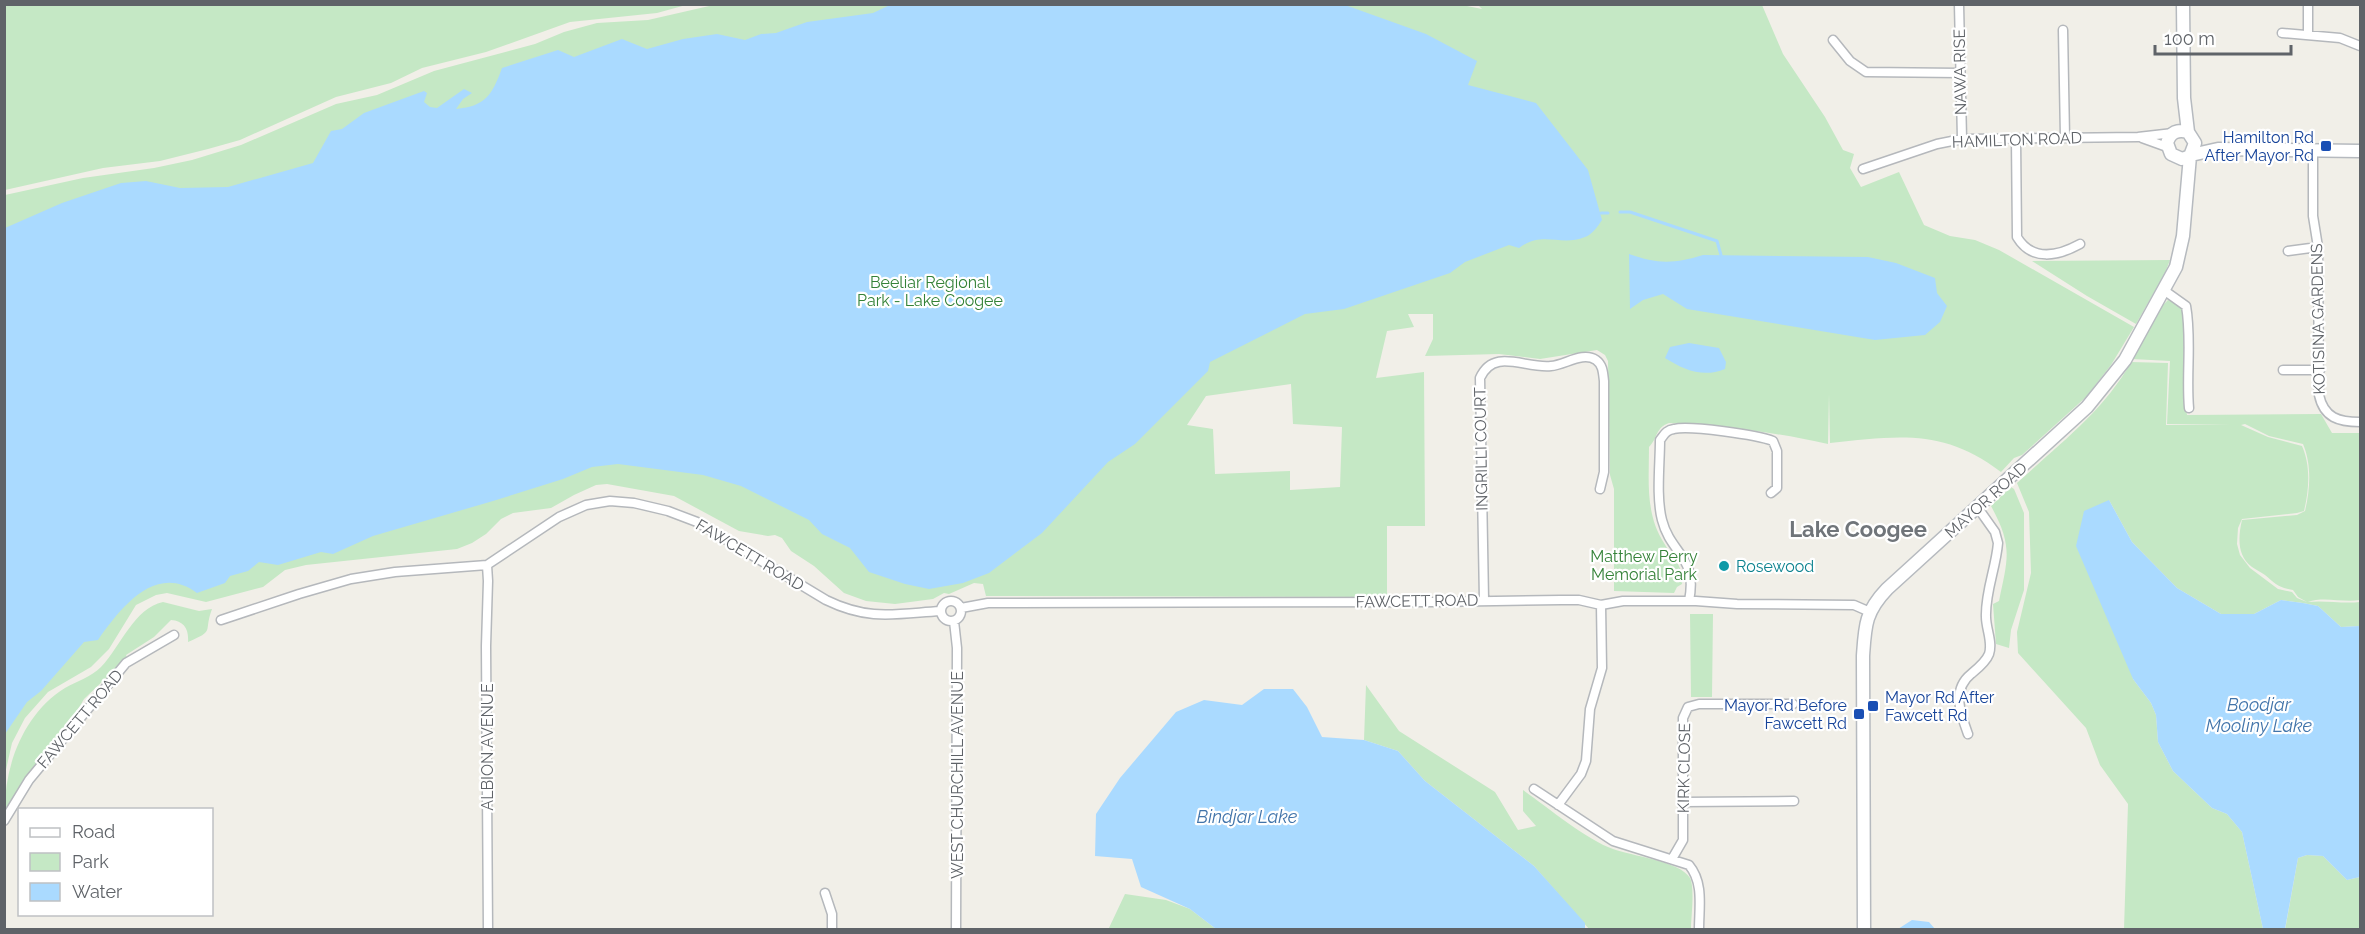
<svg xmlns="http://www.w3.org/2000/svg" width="2365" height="934" font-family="Raleway,sans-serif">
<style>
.green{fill:#c5e8c5;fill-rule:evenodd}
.water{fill:#aadaff}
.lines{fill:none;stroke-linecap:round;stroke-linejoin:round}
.stream{stroke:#aadaff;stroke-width:3}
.minor-casing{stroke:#b5b8bc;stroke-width:11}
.secondary-casing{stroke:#b6babf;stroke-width:15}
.minor{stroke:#fff;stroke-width:8}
.secondary{stroke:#fff;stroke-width:12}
.transit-dot{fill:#1a4fb4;stroke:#fff;stroke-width:2}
.culture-dot{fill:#0f9aa8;stroke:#fff;stroke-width:2}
.labels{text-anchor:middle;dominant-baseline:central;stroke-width:4.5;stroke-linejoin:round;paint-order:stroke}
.street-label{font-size:16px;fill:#5f6368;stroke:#fff}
.transit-label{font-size:16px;fill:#164399;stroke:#fff;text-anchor:end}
.park-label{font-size:16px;fill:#348238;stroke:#fff}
.culture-label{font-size:16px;fill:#0d838f;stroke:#fff;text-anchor:start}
.water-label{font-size:18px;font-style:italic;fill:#4174aa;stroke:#fff}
.district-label{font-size:22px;font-weight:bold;fill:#70757a;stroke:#fff}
</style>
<rect width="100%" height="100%" fill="#f1efe8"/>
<path class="green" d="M718 4H1457L1482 9 1478 5H1762L1783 54 1825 117 1843 150 1854 154 1850 168 1861 187 1899 172 1924 225 1950 236 1975 240 1999 250 2134 327 2111 365 2086 397 2022 455 2014 458 2001 472C1944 428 1897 436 1830 443L1829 394 1828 444C1774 432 1724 426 1669 423 1655 428 1658 438 1649 447 1649 480 1645 514 1664 543 1672 558 1685 567 1682 584L1677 587 1674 593 1614 591V489L1610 475 1608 361 1605 355 1597 350 1540 359 1499 354 1425 356 1433 339V314H1408L1414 327 1387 331 1376 378 1424 372 1425 526H1387V597L986 596 983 584 974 583 949 594 944 593 933 599 895 604 866 601 844 593 814 566 791 551 782 538 775 535 768 536 739 531 674 496 607 484 596 485 574 495 551 508 513 513 501 519 486 534 472 543 457 549 306 565 285 570 263 587 206 602 167 593 156 595 136 605 109 649 91 667 48 692 25 718 12 743 5 774V195L83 178 154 168 192 160 241 145 336 104 377 95 434 71 535 44 564 32 597 23 648 20ZM1291 384 1293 424 1342 427 1340 487 1290 490V471L1215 474 1213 429 1187 425 1206 396Z
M4 5 5 4 686 5 657 13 570 22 486 52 422 68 391 83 336 97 240 140 208 149 160 161 103 168 5 190Z
M2170 260 2165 273 2136 324 2087 296 2032 261Z
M2168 300 2175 301 2184 310V390L2187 415 2321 414 2332 433H2360V600C2343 603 2324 596 2308 602 2325 600 2342 604 2360 602V626L2341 627 2318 606 2303 603 2281 600 2254 614H2221L2177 588 2132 542 2109 500 2133 679 2151 703 2156 715 2158 742 2173 771 2212 808 2227 814 2242 832 2263 929H2124L2128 804 2100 765 2086 728 2018 653 2017 632 2031 573 2029 512 2017 483C2057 446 2104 411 2131 362L2168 363 2166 425H2230L2167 424 2170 361 2132 359 2162 306ZM2245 424 2269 436 2303 444C2312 465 2310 490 2305 511L2297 515 2242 520C2238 537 2237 556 2252 567 2256 570 2261 572 2265 575 2276 584 2277 587 2293 590L2298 597 2307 602 2297 598 2292 592 2278 589 2250 568 2240 555 2237 544 2238 528 2242 519 2297 513 2304 511C2309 490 2311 466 2302 446L2268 437 2241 425Z
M2011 487 2014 489 2024 513V590L2011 630 2009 648 1996 644 1993 604 1999 601C2008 558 2013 546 1991 506Z
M163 602 199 611 212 609C203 633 216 630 188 642 189 629 184 621 171 620L154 637 126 655 127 658 84 699 76 713 28 774 5 811C4 766 24 713 65 688 77 681 91 677 101 667 121 646 134 608 163 602Z
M1690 614H1713L1712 697H1691Z
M1366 685 1399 731 1495 792 1518 830 1536 826 1523 811V790C1547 807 1587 840 1613 849 1631 856 1680 861 1690 878 1695 888 1691 917 1691 929H1589L1534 866 1425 781 1398 751 1364 740Z
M2307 855 2323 856 2347 880 2360 877V929L2285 930 2298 858Z
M1125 894 1166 900 1190 909 1216 929 1108 930Z"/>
<path class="water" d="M890 5H1345L1426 34 1477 61 1468 85 1536 103 1588 170 1602 220C1598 226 1592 235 1585 237 1560 247 1543 230 1519 248L1509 245 1465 262 1450 273 1344 309 1305 314 1210 362 1208 371 1135 444 1108 462 1042 533 989 573 963 583 929 589 905 584 869 572 850 548 822 534 809 520 741 486 703 475 618 464 592 467 563 479 493 501 373 536 333 554 321 552 278 565 259 562 248 571 230 576 225 583 197 593C155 562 120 609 98 640L84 642 41 691 27 702 5 734V228L62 203 121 183 146 181 180 188 228 187 313 163 331 131 342 129 364 113 424 91 427 93 424 102 430 107 437 108 464 89 472 93 463 99 456 109C486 106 492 95 502 68L558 50 574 57 622 39 647 49 683 39 717 34 745 40 761 34 776 33 807 22 873 13Z
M1629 254C1657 264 1674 264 1703 255L1868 257 1896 263 1935 278 1937 293 1947 306 1940 322 1925 335 1875 340 1687 309 1663 294 1643 300 1630 309Z
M1689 343 1719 348 1726 362 1725 369C1703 378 1684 370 1665 358L1670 347Z
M2109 500 2132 542 2177 588 2221 614H2254L2281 600 2303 603 2318 606 2341 627 2360 626V877L2347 880 2323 856 2307 855 2298 858 2285 929H2263L2242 832 2227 814 2212 808 2173 771 2158 742 2156 715 2151 703 2133 679 2076 546 2084 511Z
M1264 689H1293L1307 707 1322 737 1364 740 1398 751 1425 781 1534 866 1585 923V929H1216L1190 909 1141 887 1132 859 1095 856 1096 814 1120 778 1176 712 1204 700 1242 705Z
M1912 920 1929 922 1935 929H1898Z"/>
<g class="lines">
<path class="stream" d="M1620 212H1630L1717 241 1721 255
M1601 213H1608"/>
<defs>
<path id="minor" d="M1959 4 1962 139
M2308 4V34
M2063 30 2065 137
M2282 33 2340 38 2360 46
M1833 40 1850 61 1866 72 1960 73
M2142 138 2167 147
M2016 139 2017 237C2032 262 2058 256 2080 244
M2313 151V216L2318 247 2319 395C2324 418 2339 422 2360 422
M1863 169 1937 144 1962 139 2138 137 2173 133
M2288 251 2318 247
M2165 291 2186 306C2192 339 2186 374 2189 408
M2283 370H2320
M487 565 488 581 486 646 488 930
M1484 600 1480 378C1494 347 1525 369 1551 366 1565 365 1583 351 1596 360 1603 365 1603 373 1604 381V472L1600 489
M941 611a10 10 0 1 1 20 0a10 10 0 1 1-20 0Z
M1689 601C1698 556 1671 555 1662 520 1656 497 1660 464 1660 440 1664 435 1666 430 1674 429 1689 425 1758 435 1773 441L1777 451V488L1771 493
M961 608 988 603 1433 602 1561 600H1579L1601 605 1623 601H1696L1737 604 1854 605 1870 612
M221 620 299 594 351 579 395 572 487 565 559 517 586 505 610 501 634 503 668 511 697 522 826 600C869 621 895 614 940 611
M954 621 957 648 956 930
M1968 734C1961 715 1951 690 1971 674 1977 669 1986 662 1989 654 1993 642 1986 629 1986 617 1985 592 1996 568 1998 543L1995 532 1978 508
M1534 789 1613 841 1689 865C1704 883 1699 907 1699 930
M1683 802 1794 801
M1558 805 1581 774 1586 761 1590 709 1602 668 1601 605
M4 821 29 780 126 663 174 635
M1672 859 1683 840V718L1688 707 1699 704H1793
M825 893 832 914V930"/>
<path id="secondary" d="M2183 4 2184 98 2188 132
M2191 155 2218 149 2360 151
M1864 930 1863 656C1865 626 1865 612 1887 589L2087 407 2125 360 2176 267 2183 236 2190 156 2195 143 2188 132C2178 129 2170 132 2167 143L2171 154 2182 159 2190 156"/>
</defs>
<use href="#minor" class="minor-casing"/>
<use href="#secondary" class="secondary-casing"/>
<use href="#minor" class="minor"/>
<use href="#secondary" class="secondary"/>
</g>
<g class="transit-dot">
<rect x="2320" y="140" width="12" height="12" rx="3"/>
<rect x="1867" y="700" width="12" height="12" rx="3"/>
<rect x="1853" y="708" width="12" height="12" rx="3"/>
</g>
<circle class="culture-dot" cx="1724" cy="566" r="6"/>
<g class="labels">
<g class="street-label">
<text transform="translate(1960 72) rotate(-91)">NAWA RISE</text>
<text transform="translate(2017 140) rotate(-2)">HAMILTON ROAD</text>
<text transform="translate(2318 319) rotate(-91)">KOTISINA GARDENS</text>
<text transform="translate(1481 449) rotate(-91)">INGRILLI COURT</text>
<text transform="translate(1986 500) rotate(-42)">MAYOR ROAD</text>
<text transform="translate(750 555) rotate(31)">FAWCETT ROAD</text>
<text transform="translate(1417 601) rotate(-1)">FAWCETT ROAD</text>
<text transform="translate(80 719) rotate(-50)">FAWCETT ROAD</text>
<text transform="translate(487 747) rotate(-90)">ALBION AVENUE</text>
<text transform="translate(1684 768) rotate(-89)">KIRK CLOSE</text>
<text transform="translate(957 775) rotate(-90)">WEST CHURCHILL AVENUE</text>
</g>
<g class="transit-label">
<text x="2314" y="137">Hamilton Rd<tspan x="2314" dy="18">After Mayor Rd</tspan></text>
<text x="1885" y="697" text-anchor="start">Mayor Rd After<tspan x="1885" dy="18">Fawcett Rd</tspan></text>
<text x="1847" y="705">Mayor Rd Before<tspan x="1847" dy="18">Fawcett Rd</tspan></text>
</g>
<g class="park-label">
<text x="930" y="282">Beeliar Regional<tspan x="930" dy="18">Park - Lake Coogee</tspan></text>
<text x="1644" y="556">Matthew Perry<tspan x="1644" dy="18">Memorial Park</tspan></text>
</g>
<g class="culture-label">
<text x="1736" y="566">Rosewood</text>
</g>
<g class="water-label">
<text x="2259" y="704">Boodjar<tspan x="2259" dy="21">Mooliny Lake</tspan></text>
<text x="1247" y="816">Bindjar Lake</text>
</g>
<g class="district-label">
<text x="1858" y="529">Lake Coogee</text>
</g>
</g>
<rect width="2365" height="934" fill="none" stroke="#5f6368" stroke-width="12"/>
<rect x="18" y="808" width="195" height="108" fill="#ffffff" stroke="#bfc1c3" stroke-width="1.5"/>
<rect x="30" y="828" width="30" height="9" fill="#ffffff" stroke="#bfc1c3" stroke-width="1.5"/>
<text x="72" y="838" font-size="18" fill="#5f6368">Road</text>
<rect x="30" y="853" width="30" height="18" fill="#c5e8c5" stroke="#bfc1c3" stroke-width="1.5"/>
<text x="72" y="868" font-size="18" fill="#5f6368">Park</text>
<rect x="30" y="883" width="30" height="18" fill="#aadaff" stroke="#bfc1c3" stroke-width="1.5"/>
<text x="72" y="898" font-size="18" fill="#5f6368">Water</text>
<path d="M2155 45v9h136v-9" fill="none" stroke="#5f6368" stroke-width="3"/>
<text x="2164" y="45" font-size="18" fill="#5f6368" stroke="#ffffff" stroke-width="4.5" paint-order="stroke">100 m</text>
</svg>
